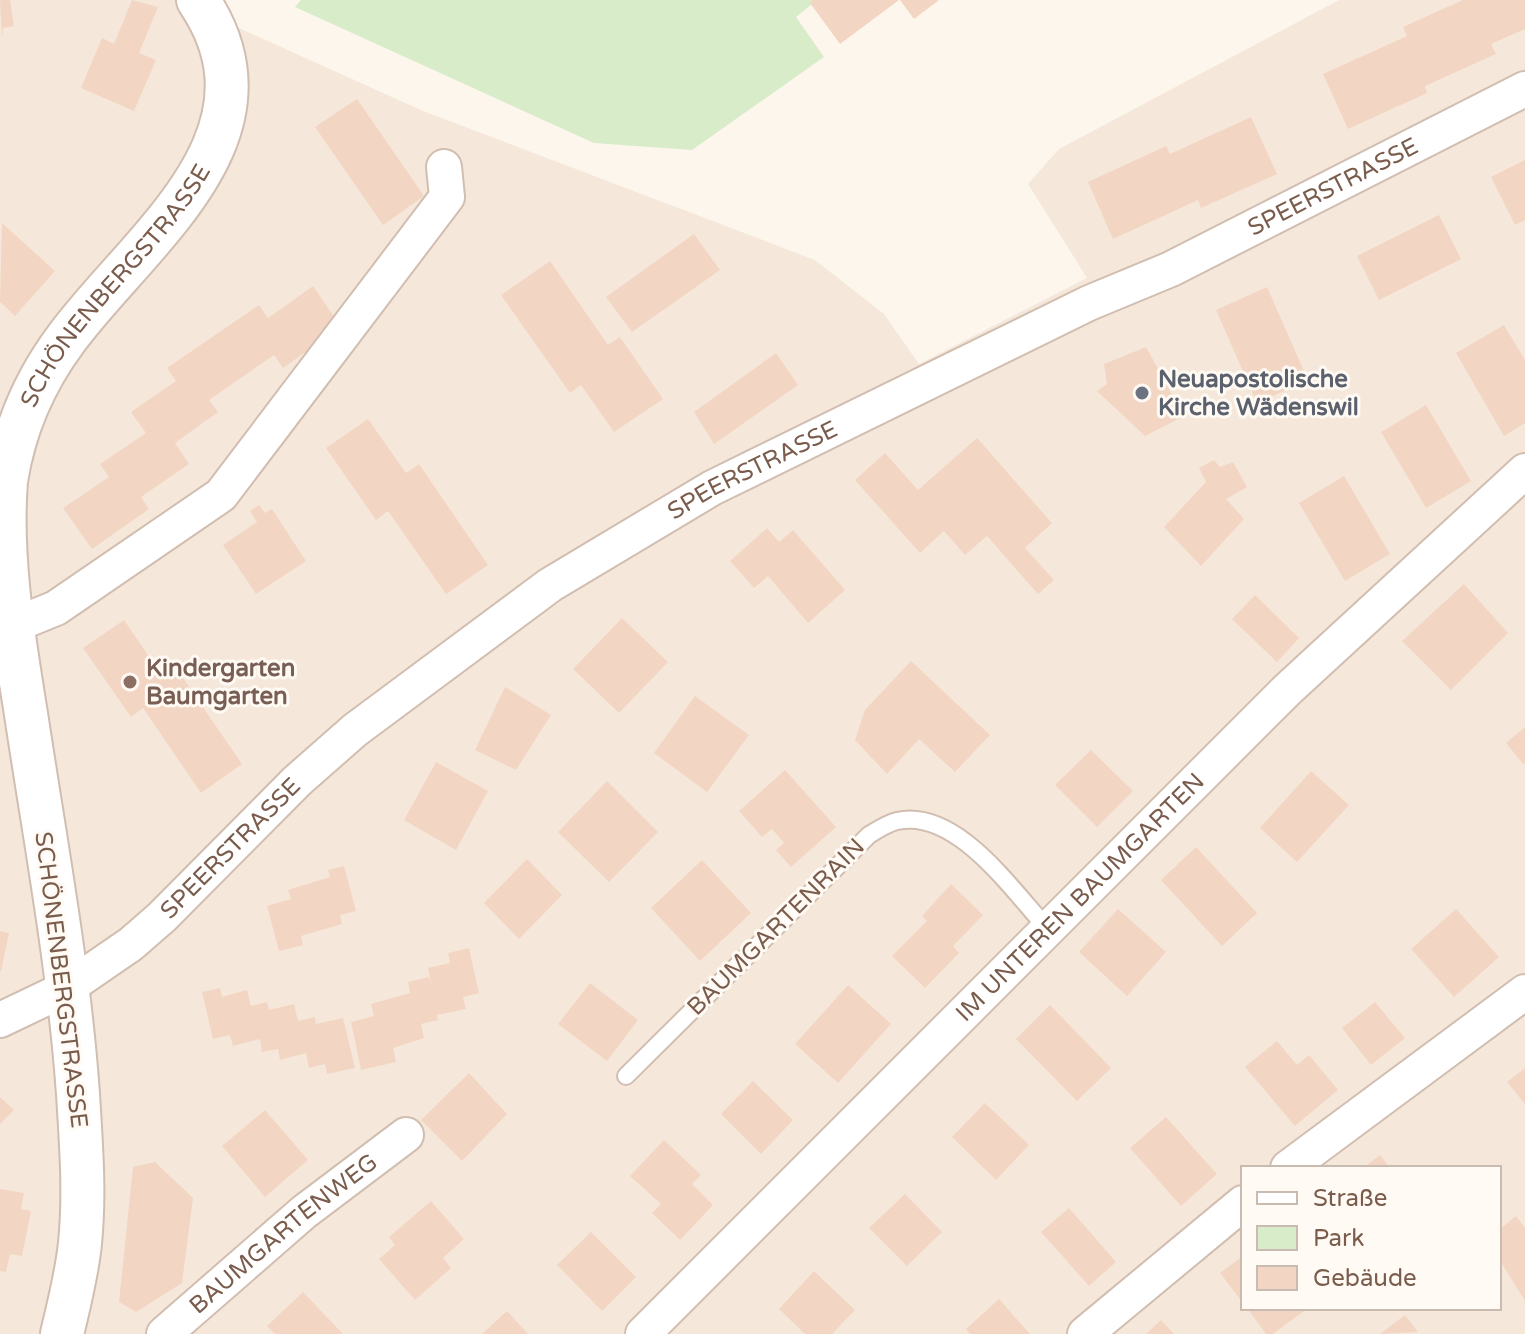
<svg xmlns="http://www.w3.org/2000/svg" width="1525" height="1334" font-family="'Varela Round',sans-serif">
<style>
.residential{fill:#f5e8da;fill-rule:evenodd}
.green{fill:#d8ecc9}
.building{fill:#f3d5c3}
.lines{fill:none;stroke-linecap:round;stroke-linejoin:round}
.service-casing{stroke:#d1beb0;stroke-width:20}
.minor-casing{stroke:#d1beb0;stroke-width:38}
.tertiary-casing{stroke:#d1beb0;stroke-width:46}
.service{stroke:#fff;stroke-width:16}
.minor{stroke:#fff;stroke-width:34}
.tertiary{stroke:#fff;stroke-width:42}
.worship-dot{fill:#6b7280;stroke:#fffaf3;stroke-width:3}
.education-dot{fill:#8d6e63;stroke:#fffaf3;stroke-width:3}
.labels{text-anchor:middle;dominant-baseline:central;stroke-width:6;stroke-linejoin:round;paint-order:stroke}
.street-label{font-size:24px;fill:#7a5c4d;stroke:#fffaf3}
.worship-label{font-size:24px;font-weight:bold;fill:#5b616d;stroke:#fffaf3;text-anchor:start}
.education-label{font-size:24px;font-weight:bold;fill:#785e54;stroke:#fffaf3;text-anchor:start}
</style>
<rect width="100%" height="100%" fill="#fdf6ec"/>
<path class="residential" d="M0 0H177L423 111 815 260 884 314 919 364 1087 278 1028 184 1059 149 1339 0H1525V1334H0ZM1243 1168H1499V1308H1243Z"/>
<path class="green" d="M301 0H817L796 17 824 57 692 150 594 143 295 7Z"/>
<path class="building" d="M0 0H10L14 26 3 28 2 39Z
M132 0 158 7 139 53 156 60 134 111 81 88 102 38 114 44Z
M813 0H899L840 44 810 3Z
M900 0H939L914 19Z
M1463 0H1525V29L1491 44 1496 54 1425 86 1427 93 1348 129 1323 74 1407 36 1403 27Z
M357 99 424 196 383 225 315 127Z
M1251 117 1277 174 1201 208 1198 200 1113 239 1088 182 1166 146 1170 154Z
M1525 160V220L1515 225 1491 177Z
M1439 215 1461 259 1379 300 1357 256Z
M2 223 55 271 15 316 0 302Z
M694 234 720 270 632 332 606 297Z
M550 261 608 345 620 337 663 399 614 432 581 385 570 393 501 295Z
M313 286 341 327 283 368 274 355 209 400 218 412 175 443 189 464 141 497 149 509 92 549 63 508 109 477 100 464 146 433 131 412 176 381 167 368 259 305 268 318Z
M1267 287 1308 380 1257 403 1216 310Z
M1504 325 1525 360V423L1504 436 1456 353Z
M1146 347 1184 416 1145 436 1097 391 1107 384 1104 364Z
M776 353 798 385 714 444 694 412Z
M1426 405 1471 481 1426 508 1381 432Z
M368 419 406 473 419 464 488 565 446 594 388 511 376 520 326 448Z
M977 438 1052 523 1025 548 1054 580 1038 594 987 536 965 555 944 531 920 553 855 480 885 453 918 490Z
M1214 460 1220 467 1233 462 1247 487 1226 499 1244 519 1201 566 1164 527 1206 482 1199 468Z
M1344 476 1390 554 1345 581 1299 503Z
M259 505 265 513 272 509 306 561 256 594 223 545 257 522 250 511Z
M767 528 779 542 793 530 845 590 808 623 768 576 754 588 730 561Z
M1464 584 1508 633 1451 690 1402 641Z
M1255 595 1299 638 1277 662 1232 619Z
M622 618 668 662 619 713 573 669Z
M124 620 161 674 174 665 242 764 201 793 143 708 131 717 83 648Z
M911 661 990 735 955 772 919 739 887 774 855 740 865 710Z
M505 687 551 715 516 770 475 750Z
M695 696 749 735 707 792 654 753Z
M1525 727V763L1523 764 1506 743Z
M1091 750 1133 791 1097 827 1055 785Z
M436 762 488 791 456 850 404 820Z
M785 770 836 827 791 867 776 850 784 843 772 829 762 837 739 811Z
M1311 771 1349 805 1297 862 1260 828Z
M607 781 658 832 609 882 558 832Z
M1196 847 1257 913 1222 946 1161 880Z
M527 859 562 895 519 939 484 903Z
M702 860 751 913 700 961 651 908Z
M344 866 356 911 340 915 342 924 301 936 303 945 279 951 267 906 291 899 288 890 330 877 328 870Z
M951 884 983 915 953 946 959 953 925 988 892 956 927 921 922 916Z
M1118 909 1166 952 1127 996 1079 952Z
M1456 909 1499 957 1454 997 1411 949Z
M0 931 9 933 1 971H0Z
M469 948 479 993 463 997 466 1009 437 1015 438 1020 421 1024 424 1038 393 1048 396 1062 361 1070 351 1022 374 1016 371 1004 410 993 408 982 429 977 432 987 428 968 450 963 448 953Z
M590 983 638 1020 607 1061 558 1024Z
M848 985 891 1024 838 1083 795 1044Z
M220 988 222 997 247 990 251 1006 267 1002 269 1010 294 1004 298 1021 315 1017 316 1024 343 1018 355 1068 327 1074 325 1064 309 1068 306 1053 280 1060 278 1049 262 1052 260 1039 233 1046 230 1035 213 1039 202 992Z
M1375 1002 1405 1038 1371 1065 1342 1028Z
M1050 1005 1111 1068 1077 1101 1016 1039Z
M1277 1041 1297 1065 1309 1055 1338 1090 1295 1126 1245 1067Z
M1525 1068V1104L1507 1082Z
M469 1073 507 1114 462 1161 421 1120Z
M753 1081 793 1120 761 1154 721 1114Z
M0 1097 14 1110 0 1124Z
M985 1103 1029 1145 996 1180 952 1137Z
M265 1110 308 1160 265 1197 222 1146Z
M1166 1117 1217 1174 1181 1206 1130 1148Z
M664 1140 701 1175 692 1184 713 1205 680 1240 652 1213 661 1204 630 1176Z
M1380 1155 1390 1168H1363Z
M155 1162 193 1198 182 1283 136 1312 119 1302 133 1167Z
M0 1189 24 1193 21 1209 31 1211 22 1256 10 1254 6 1272 0 1271Z
M905 1194 942 1232 907 1266 869 1228Z
M431 1201 464 1239 443 1258 451 1268 415 1300 379 1259 395 1245 389 1237Z
M1069 1208 1116 1262 1089 1286 1041 1232Z
M1516 1216 1525 1228V1301L1499 1259V1230Z
M591 1232 636 1277 602 1311 557 1265Z
M1243 1256V1303L1220 1273Z
M814 1271 855 1310 832 1334H805L779 1309Z
M303 1292 343 1334H275L267 1326Z
M999 1299 1030 1334H970L966 1329Z
M1247 1308H1308L1273 1334H1266Z
M507 1311 528 1334H482Z
M1405 1315 1418 1332 1380 1334Z
M1161 1320 1174 1334H1146Z"/>
<g class="lines">
<defs>
<path id="service" d="M626 1076 869 835C877 830 888 823 897 821 956 808 1011 889 1047 928"/>
<g id="minor">
<path d="M12 626 56 608 221 495 447 197 444 167"/>
<path id="s1" d="M0 1020 67 988 131 944 162 917 297 781 355 730 550 585 712 488 1089 303 1171 269 1525 89"/>
<path d="M1288 1168 1525 992"/>
<path id="s2" d="M164 1334 304 1212 406 1135"/>
<path id="s3" d="M643 1334 1287 690 1525 471"/>
<path d="M1085 1334 1243 1203"/>
</g>
<g id="tertiary">
<path id="s4" d="M62 1334C69 1304 77 1274 80 1243 85 1194 81 1144 78 1094 69 967 45 840 26 714 14 639 0 558 6 481 14 429 34 382 66 339 138 241 290 136 198 0"/>
</g>
</defs>
<use href="#service" class="service-casing"/>
<use href="#minor" class="minor-casing"/>
<use href="#tertiary" class="tertiary-casing"/>
<use href="#service" class="service"/>
<use href="#minor" class="minor"/>
<use href="#tertiary" class="tertiary"/>
</g>
<circle class="worship-dot" cx="1142" cy="393" r="8"/>
<circle class="education-dot" cx="130" cy="682" r="8"/>
<g class="labels">
<g class="street-label">
<text stroke="none"><textPath href="#s1" startOffset="1584">SPEERSTRASSE</textPath></text>
<text stroke="none"><textPath href="#s4" startOffset="1088">SCHÖNENBERGSTRASSE</textPath></text>
<text stroke="none"><textPath href="#s1" startOffset="938">SPEERSTRASSE</textPath></text>
<text stroke="none"><textPath href="#s1" startOffset="290">SPEERSTRASSE</textPath></text>
<text stroke="none"><textPath href="#s3" startOffset="618">IM UNTEREN BAUMGARTEN</textPath></text>
<text transform="translate(776 927) rotate(-45)">BAUMGARTENRAIN</text>
<text transform="translate(61 980) rotate(83)">SCHÖNENBERGSTRASSE</text>
<text stroke="none"><textPath href="#s2" startOffset="156">BAUMGARTENWEG</textPath></text>
</g>
<g class="worship-label">
<text x="1158" y="379">Neuapostolische<tspan x="1158" dy="28">Kirche Wädenswil</tspan></text>
</g>
<g class="education-label">
<text x="146" y="668">Kindergarten<tspan x="146" dy="28">Baumgarten</tspan></text>
</g>
</g>
<rect x="1241" y="1166" width="260" height="144" fill="#fffaf3" stroke="#cabbb1" stroke-width="2"/>
<rect x="1257" y="1192" width="40" height="12" fill="#ffffff" stroke="#cabbb1" stroke-width="2"/>
<text x="1313" y="1206" font-size="24" fill="#7a5c4d">Straße</text>
<rect x="1257" y="1226" width="40" height="24" fill="#d8ecc9" stroke="#cabbb1" stroke-width="2"/>
<text x="1313" y="1246" font-size="24" fill="#7a5c4d">Park</text>
<rect x="1257" y="1266" width="40" height="24" fill="#f3d5c3" stroke="#cabbb1" stroke-width="2"/>
<text x="1313" y="1286" font-size="24" fill="#7a5c4d">Gebäude</text>
</svg>
